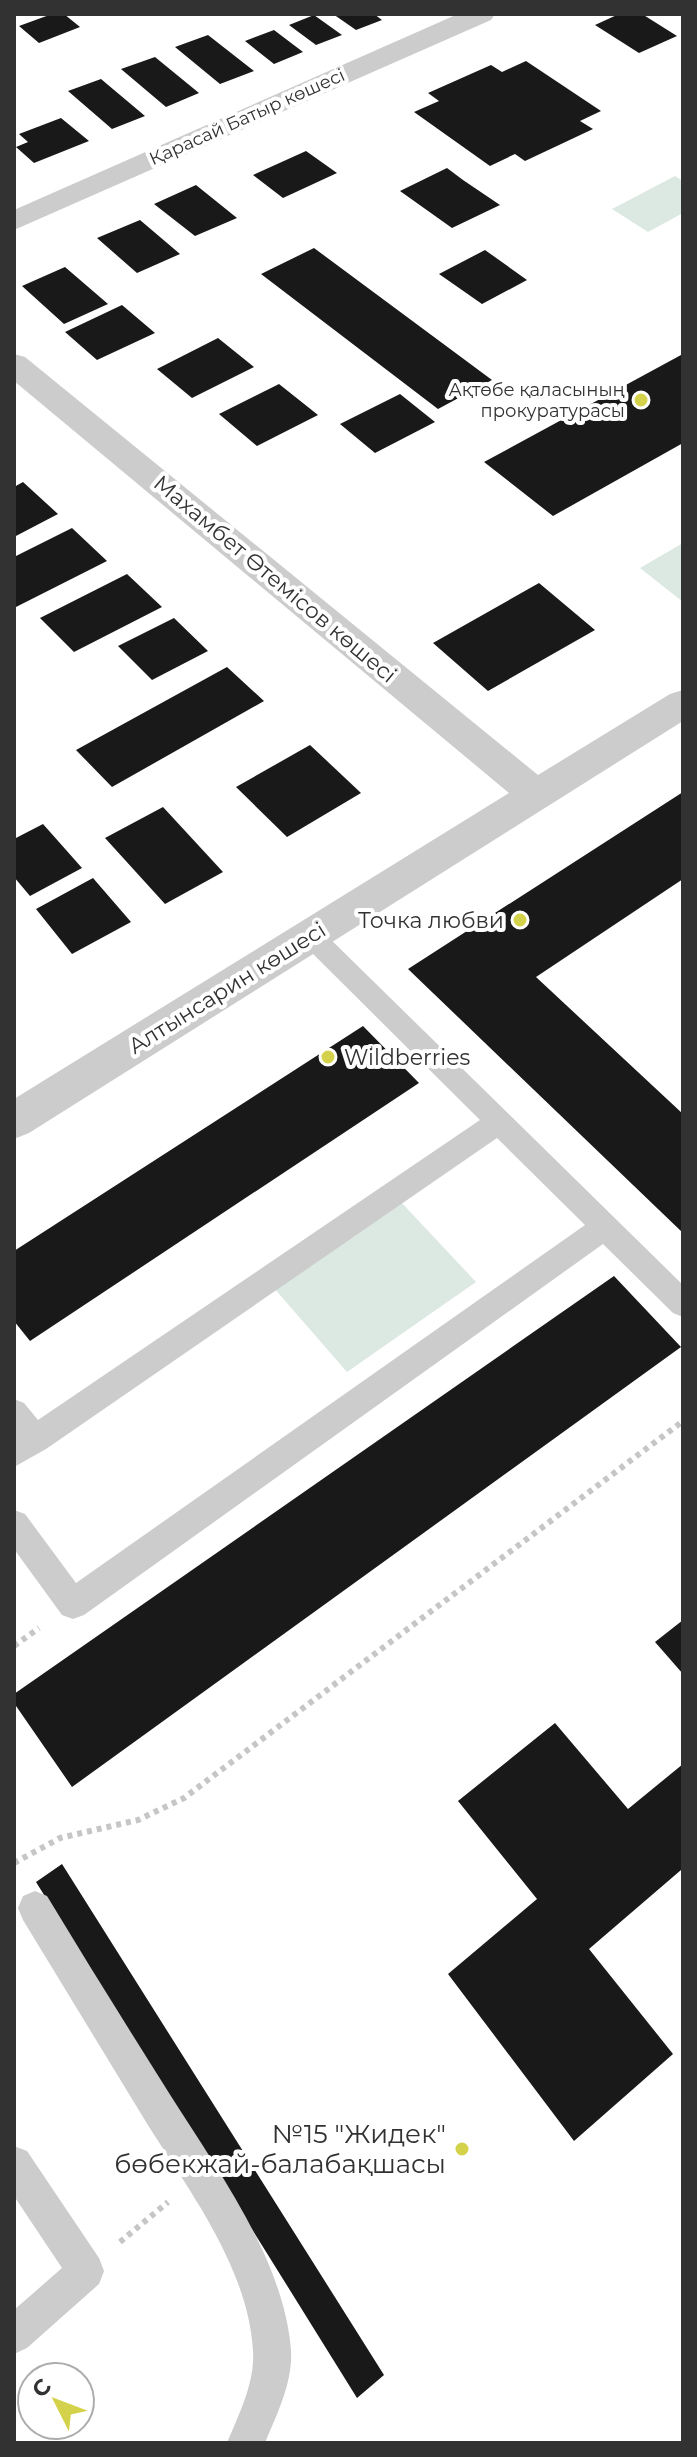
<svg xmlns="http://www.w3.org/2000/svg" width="697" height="2457" font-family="Montserrat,sans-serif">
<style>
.green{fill:#dce8e2}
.building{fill:#191919}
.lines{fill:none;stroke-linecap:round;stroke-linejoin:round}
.path{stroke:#c6c6c6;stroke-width:6;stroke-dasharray:5 5;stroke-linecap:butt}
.lane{fill:#ccc;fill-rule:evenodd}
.street{fill:#ccc;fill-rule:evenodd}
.poi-dot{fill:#d3d24a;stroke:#fff;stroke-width:3}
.labels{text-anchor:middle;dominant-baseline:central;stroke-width:8;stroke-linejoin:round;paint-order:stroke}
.far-street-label{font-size:18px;fill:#323232;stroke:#fff}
.far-poi-label{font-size:18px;fill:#323232;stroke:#fff;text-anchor:end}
.street-label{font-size:22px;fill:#323232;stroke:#fff}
.poi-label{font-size:22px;fill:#323232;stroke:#fff;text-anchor:end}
.near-poi-label{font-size:26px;fill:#323232;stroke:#fff;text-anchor:end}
</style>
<rect width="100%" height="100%" fill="#fff"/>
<path class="green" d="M675 176 683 181V213L648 232 612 209Z
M683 543V602L640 568Z
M400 1201 476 1282 347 1372 273 1287Z"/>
<path class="building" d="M52 14H64L80 27 39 43 19 26Z
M333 14H374L382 20 356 30Z
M619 14H642L677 36 639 53 595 25Z
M314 15 342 35 316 45 289 25Z
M274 30 303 52 274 64 245 41Z
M208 35 254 71 220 84 175 47Z
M155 57 199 93 166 107 121 69Z
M526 61 601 111 580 121 593 129 525 161 515 154 490 166 414 112 439 101 428 93 491 65 502 72Z
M101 79 145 116 112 129 68 91Z
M61 118 89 141 34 163 16 147 28 142 19 134Z
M306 151 337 173 283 198 253 175Z
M447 168 463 180 500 205 452 228 400 191Z
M196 185 237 218 195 236 154 204Z
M140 220 180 254 137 273 97 238Z
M314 248 492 380 438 409 261 274Z
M485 250 527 280 482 304 439 274Z
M65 267 108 304 64 324 22 286Z
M122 305 155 333 97 360 65 332Z
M218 338 254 367 192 398 157 369Z
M681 355 683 443 553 516 484 462Z
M279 384 318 415 257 446 219 414Z
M400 394 435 422 375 453 340 424Z
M23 482 58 514 14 537V487Z
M72 528 107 561 14 608V557Z
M127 574 162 607 74 652 40 618Z
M539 583 595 630 488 691 433 643Z
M174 618 208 651 152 680 118 646Z
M227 667 264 701 112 787 76 750Z
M310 745 361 793 287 837 236 787Z
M683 792V879L536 977 683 1114V1233L408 969Z
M163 807 223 872 165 904 105 838Z
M43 824 82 868 30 896 14 877V839Z
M93 878 131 922 72 954 36 909Z
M363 1026 419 1083 30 1341 14 1321V1251Z
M614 1276 681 1347 72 1787 14 1703V1694Z
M683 1620V1674L655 1642Z
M555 1723 628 1809 683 1764V1872L681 1870 589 1949 673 2054 574 2141 448 1974 537 1899 458 1801Z
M62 1864 384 2375 357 2398 36 1882Z"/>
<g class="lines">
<path class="path" d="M14 1646 39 1628
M14 1863 60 1838 138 1820 184 1798 683 1421
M120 2242 168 2202"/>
<path class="lane" d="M311 926 320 929 683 1285V1317L673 1313 603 1244 84 1615 73 1619 62 1615 14 1549V1510L25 1514 76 1583 585 1225 497 1138 46 1449 14 1467V1399L24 1403 38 1420 480 1120 302 943 298 936 302 929Z
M35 1891 47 1896C87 1962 128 2028 169 2093 216 2168 284 2259 291 2350 293 2382 277 2414 265 2443H227C239 2414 255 2383 253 2351 248 2265 186 2187 143 2117 103 2051 63 1986 23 1920L18 1908 23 1896Z
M14 2146 27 2151 99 2258 104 2271 99 2284 27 2348 14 2354V2310L62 2268 14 2196Z"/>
<path class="street" d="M458 14H495L491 20 14 230V210Z
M14 354 25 357 538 775 670 694 683 690V721L29 1133 14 1139V1099L509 793 14 381Z"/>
</g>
<g class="poi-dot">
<circle cx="641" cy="400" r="8"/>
<circle cx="520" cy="920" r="8"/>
<circle cx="328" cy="1057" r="8"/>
<circle cx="462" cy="2149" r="8"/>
</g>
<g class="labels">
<g class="far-street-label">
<text transform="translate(247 117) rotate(-24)">Қарасай Батыр көшесі</text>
</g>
<g class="far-poi-label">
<text x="625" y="390">Ақтөбе қаласының<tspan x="625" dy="21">прокуратурасы</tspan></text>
</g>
<g class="street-label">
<text transform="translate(275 579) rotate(40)">Махамбет Өтемісов көшесі</text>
<text transform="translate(227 988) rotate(-32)">Алтынсарин көшесі</text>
</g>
<g class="poi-label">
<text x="504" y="920">Точка любви</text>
<text x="344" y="1057" text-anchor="start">Wildberries</text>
</g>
<g class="near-poi-label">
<text x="446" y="2134">№15 "Жидек"<tspan x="446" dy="30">бөбекжай-балабақшасы</tspan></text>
</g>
</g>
<rect width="697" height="2457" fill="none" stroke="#323232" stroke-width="32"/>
<g transform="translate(56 2401) rotate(312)"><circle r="38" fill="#ffffff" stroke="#adadad" stroke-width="2"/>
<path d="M0-6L14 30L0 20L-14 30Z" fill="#d3d24a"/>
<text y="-12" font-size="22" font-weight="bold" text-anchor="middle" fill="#323232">С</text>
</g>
</svg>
